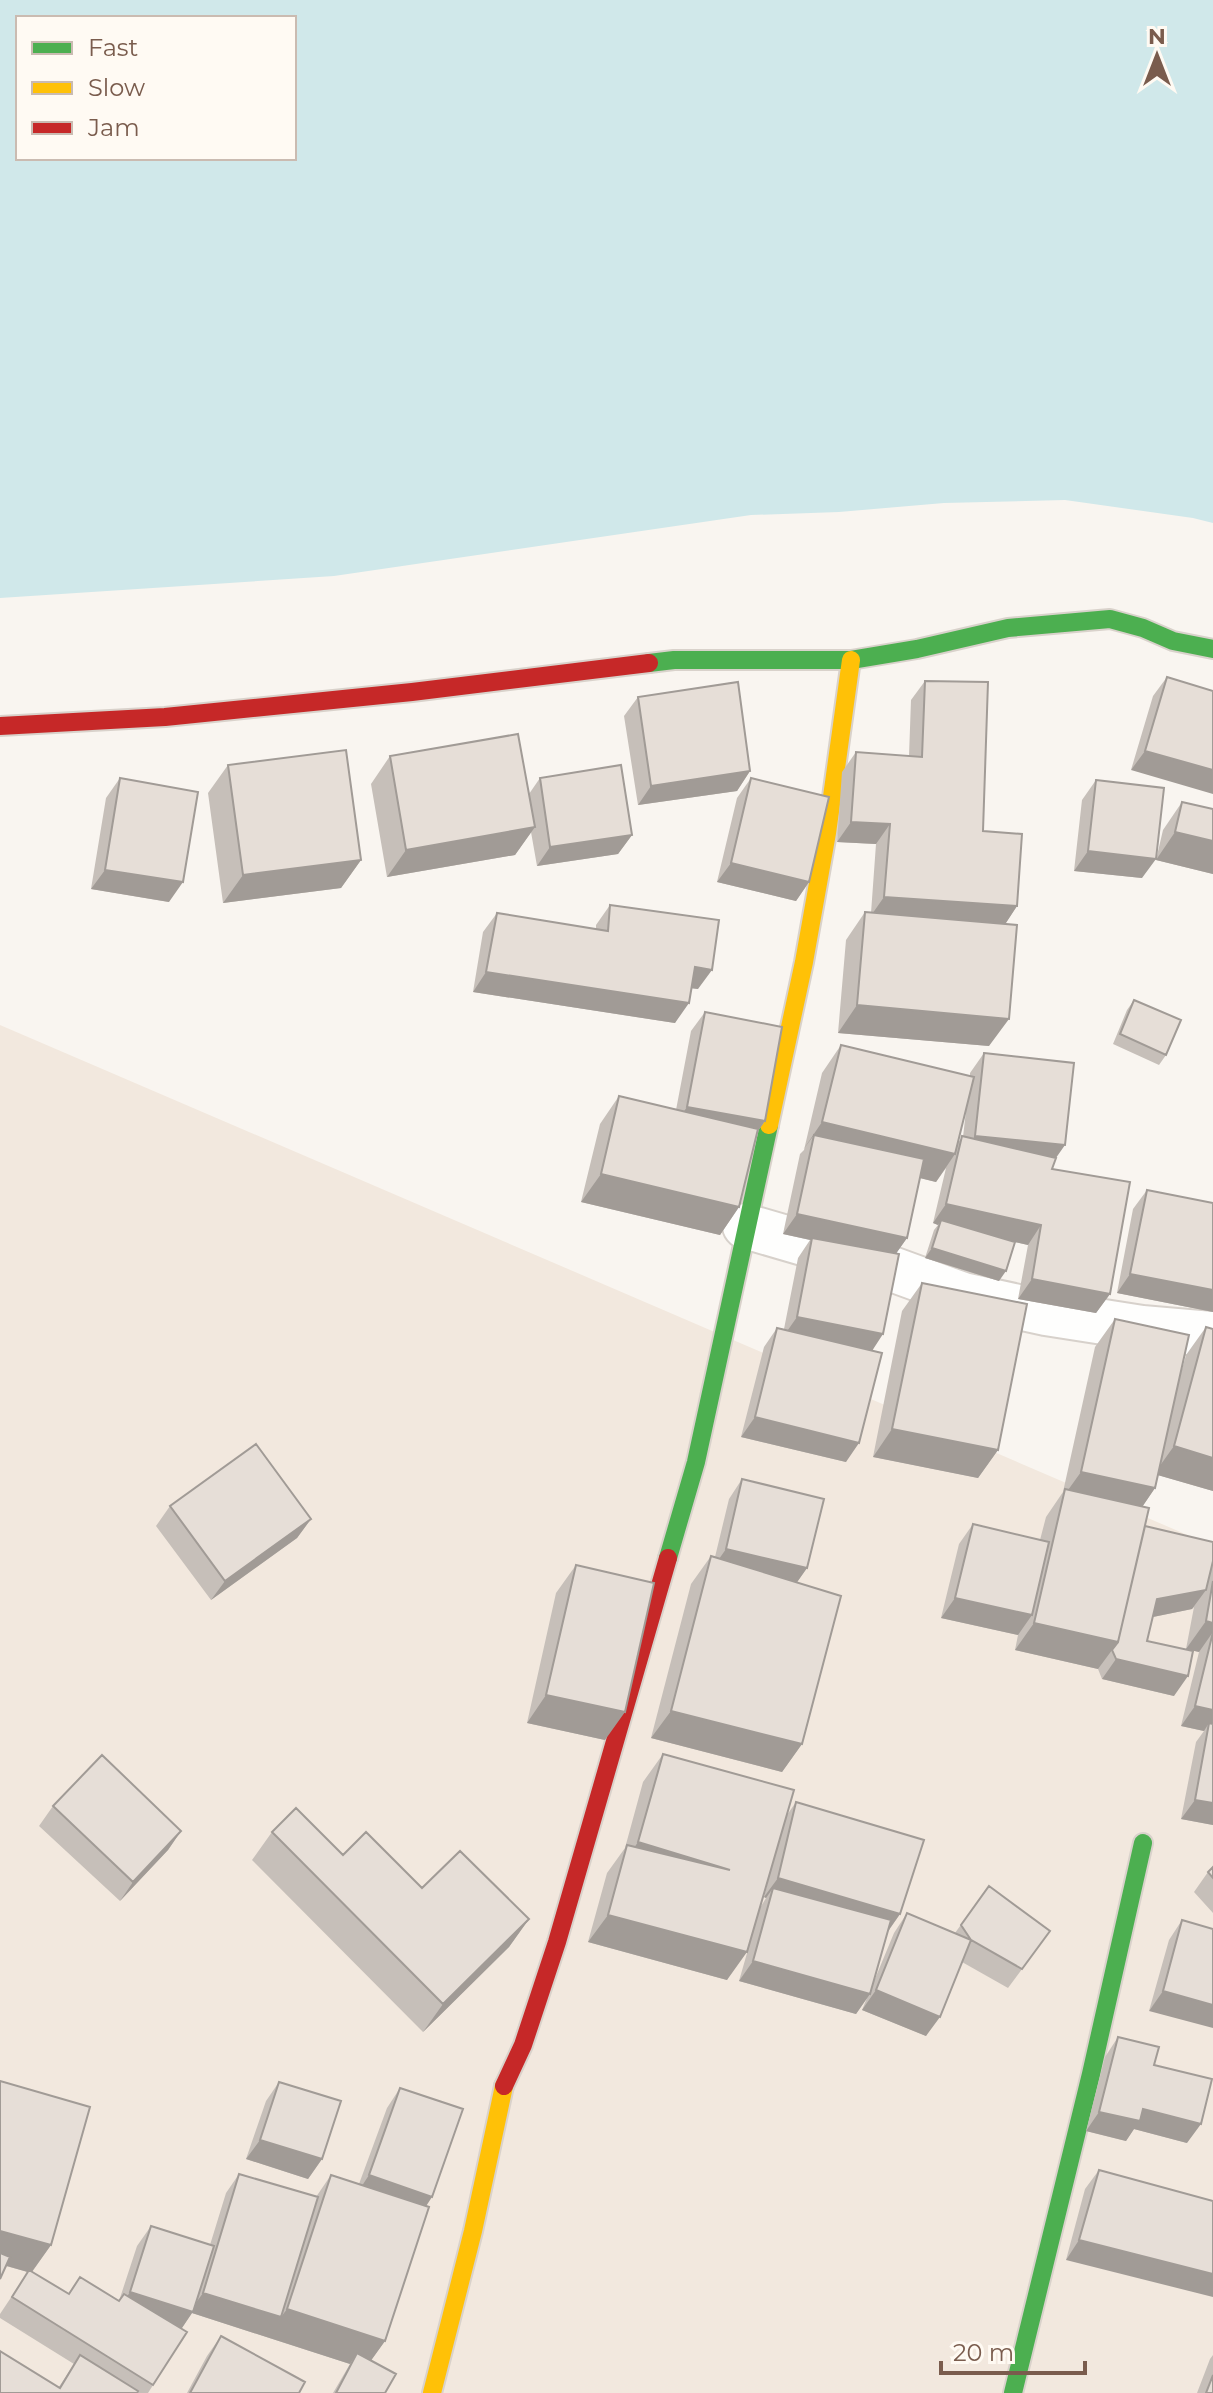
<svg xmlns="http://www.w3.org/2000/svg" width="1213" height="2393" font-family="Montserrat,sans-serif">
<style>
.residential{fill:#f2e8de}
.water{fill:#d0e8ea;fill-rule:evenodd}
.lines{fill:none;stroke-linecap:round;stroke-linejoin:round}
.street-casing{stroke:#d7d1cb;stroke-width:48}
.fast-casing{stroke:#d9d2cb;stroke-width:22}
.slow-casing{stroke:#d9d2cb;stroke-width:22}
.jam-casing{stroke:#d9d2cb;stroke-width:22}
.street{stroke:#fefefd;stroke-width:44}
.fast{stroke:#4caf50;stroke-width:18}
.slow{stroke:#ffc107;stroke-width:18}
.jam{stroke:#c62828;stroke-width:18}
.wall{fill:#c6bfb9;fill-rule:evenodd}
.shaded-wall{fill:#a19b96}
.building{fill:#e6ded7;stroke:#a19b96;stroke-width:2}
</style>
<rect width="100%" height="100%" fill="#f9f5f0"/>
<path class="residential" d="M0 1025 1213 1546V2393H0Z"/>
<path class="water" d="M0 0H1213V523L1193 518 1065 500 944 503 839 512 751 515 334 576 0 598ZM18 18H294V158H18Z"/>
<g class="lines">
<defs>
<path id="street" d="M745 1226 889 1268 963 1295 1046 1313 1142 1328 1213 1334"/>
<path id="fast" d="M649 663 674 660H851L917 649 1008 628 1110 619 1143 628 1173 641 1213 649
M668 1558 696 1462 769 1125
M1013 2393 1091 2074 1143 1843"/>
<path id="slow" d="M769 1125 804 962 827 833 851 660
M432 2393 473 2231 504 2086"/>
<path id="jam" d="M0 726 165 717 412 692 649 663
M504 2086 523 2045 557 1942 668 1558"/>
</defs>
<use href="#street" class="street-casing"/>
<use href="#fast" class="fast-casing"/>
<use href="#slow" class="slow-casing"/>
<use href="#jam" class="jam-casing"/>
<use href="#street" class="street"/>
<use href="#fast" class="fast"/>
<use href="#slow" class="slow"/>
<use href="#jam" class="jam"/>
</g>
<path class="wall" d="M1167 677 1213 691 1131 770 1153 696Z
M925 681 983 831 1017 906 1005 924 989 1046 838 1033 846 940 865 912 871 913 876 844 837 842 842 772 856 752 909 756 911 700Z
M638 697 750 771 737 791 638 805 624 716Z
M390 756 529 794 540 778 632 835 618 854 537 866 531 832 515 855 387 877 371 784Z
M228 765 361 860 341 888 223 903 208 793Z
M120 778 169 902 91 889 106 798Z
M751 778 809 882 796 901 717 882 737 798Z
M1096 780 1142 878 1074 871 1082 800Z
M1182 802 1213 809V874L1156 860 1163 830Z
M610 905 698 989 691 988 675 1023 473 992 483 932 497 913 596 929V925Z
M1134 1000 1166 1055 1159 1065 1113 1044 1127 1010Z
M705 1012 765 1121 757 1132 739 1207 720 1235 581 1202 600 1124 619 1096 676 1110 691 1031Z
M841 1045 970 1076V1073L984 1053 1056 1158 1052 1169 1110 1294 1096 1313 1018 1299 1028 1245 1015 1242 999 1281 925 1258 934 1230 938 1225 933 1223 946 1168 936 1182 920 1178 907 1238 896 1253 846 1462 741 1437 764 1347 777 1328 784 1329 798 1258 810 1240 783 1234 800 1154 804 1150 822 1073ZM966 1111 963 1137 958 1142Z
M1147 1190 1213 1203V1312L1117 1293 1133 1209Z
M922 1283 998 1450 978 1478 873 1457 902 1311Z
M1115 1319 1177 1387 1186 1355 1206 1327 1213 1491 1158 1475 1155 1488 1142 1507 1145 1526 1213 1542V1825L1181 1819 1196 1742 1204 1731 1181 1726 1199 1652 1186 1649 1194 1607 1192 1609 1153 1617 1147 1641 1174 1696 1102 1679 1098 1669 1015 1650 1018 1635 941 1618 959 1544 973 1524 1040 1540 1046 1517 1063 1492 1095 1347Z
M742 1479 807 1568 797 1582 802 1744 782 1772 651 1738 691 1584 711 1556 715 1557 729 1499Z
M170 1506 311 1519 297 1538 211 1600 156 1526Z
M576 1565 605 1740 527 1723 556 1593Z
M663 1754 787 1815 796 1802 900 1914 887 1933 872 1986 894 1933 907 1913 955 1933 989 1886 1050 1931 1008 1988 962 1962 926 2036 862 2010 867 1998 856 2014 739 1981 760 1908 766 1898 764 1897 771 1869 727 1980 588 1942 607 1873 625 1848 643 1782Z
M53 1806 181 1831 168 1850 120 1901 39 1826Z
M272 1832 343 1855 422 1888 529 1919 509 1947 423 2032 252 1860Z
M1213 1867V1913L1194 1892 1208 1872Z
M1182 1920 1213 1929 1149 2011 1169 1940Z
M1118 2037 1154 2065 1187 2143 1134 2129 1126 2141 1086 2131 1105 2057Z
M0 2081 51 2245 32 2272 68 2294 80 2277 119 2301 137 2246 151 2226 210 2245 226 2193 239 2174 316 2197 331 2175 359 2184 387 2108 400 2088 426 2206 385 2341 371 2360 385 2393H333L350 2364 192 2313 181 2329 187 2332 148 2393H0L59 2387 74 2364 0 2318V2314L28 2272 6 2266Z
M279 2082 322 2159 308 2179 246 2159 266 2101Z
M1099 2170 1213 2201 1066 2260 1085 2189Z
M221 2336 299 2393H187L207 2356Z
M1213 2355V2393H1197L1210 2359Z"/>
<path class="shaded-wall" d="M1145 751 1213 770V794L1131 770Z
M750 771 737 791 638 805 651 786Z
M851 822 890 824 876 844 837 842Z
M535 827 515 855 387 877 406 850Z
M1175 832 1213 841V874L1156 860Z
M632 835 618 854 537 866 550 847Z
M1088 851 1156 859 1142 878 1074 871Z
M361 860 341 888 223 903 243 875Z
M731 863 809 882 796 901 717 882Z
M105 870 183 882 169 902 91 889Z
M884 897 1017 906 1004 926 870 917Z
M695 967 712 970 698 989 681 987Z
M486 972 689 1003 675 1023 473 992Z
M857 1005 1009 1019 989 1046 838 1033Z
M687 1107 765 1121 751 1141 673 1127Z
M822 1122 955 1154 936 1182 810 1151 814 1135 803 1150Z
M975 1136 1065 1145 1051 1165 961 1155Z
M601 1174 739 1207 720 1235 581 1202Z
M946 1204 1041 1225 1028 1245 940 1225 941 1220 938 1225 933 1223Z
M797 1214 907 1238 893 1258 783 1234Z
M932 1248 1006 1271 999 1281 925 1258Z
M1130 1274 1213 1290V1312L1117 1293Z
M1032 1279 1110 1294 1096 1313 1018 1299Z
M797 1317 883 1334 870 1354 783 1337Z
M755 1417 859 1443 846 1462 741 1437Z
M892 1429 998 1450 978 1478 873 1457Z
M1174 1446 1213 1458V1491L1154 1474Z
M1081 1472 1155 1488 1136 1516 1063 1497Z
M311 1519 297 1538 211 1600 225 1581Z
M726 1549 807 1568 793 1588 712 1569Z
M1206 1590 1192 1609 1143 1619 1157 1599Z
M955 1598 1032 1615 1018 1635 941 1618Z
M1206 1621 1213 1623V1655V1632L1199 1652 1186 1649Z
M1034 1623 1118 1642 1098 1669 1015 1650Z
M1116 1659 1188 1676 1174 1696 1102 1679Z
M546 1695 625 1712 605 1740 527 1723Z
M1195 1706 1213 1710V1733L1209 1723 1204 1731 1181 1726Z
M671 1711 802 1744 782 1772 651 1738Z
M1195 1800 1213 1803V1825L1181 1819Z
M181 1831 168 1850 120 1901 133 1882Z
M638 1842 730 1870 621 1867Z
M778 1878 900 1914 886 1934 773 1888 766 1898 764 1897Z
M608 1915 747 1952 727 1980 588 1942Z
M529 1919 509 1947 423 2032 443 2004Z
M753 1961 870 1994 856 2014 739 1981Z
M876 1990 940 2017 926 2036 862 2010Z
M1163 1991 1213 2005V2028L1149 2011Z
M1143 2109 1201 2124 1187 2143 1134 2129 1126 2141 1086 2131 1099 2112Z
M260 2140 322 2159 308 2179 246 2159Z
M369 2175 432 2197 419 2217 356 2195Z
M0 2231 51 2245 31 2273 0 2264Z
M1079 2240 1213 2274V2297L1066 2260Z
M130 2292 190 2311 203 2293 281 2317 287 2309 385 2341 365 2369 357 2353 350 2364 192 2313 180 2331 117 2312Z"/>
<path class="building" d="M1167 677 1213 691V770L1145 751Z
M925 681 988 682 983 831 1022 834 1017 906 884 897 890 824 851 822 856 752 922 757Z
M738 682 750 771 651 786 638 697Z
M518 734 535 827 406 850 390 756Z
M346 750 361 860 243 875 228 765Z
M621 765 632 835 550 847 540 778Z
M120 778 198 792 183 882 105 870Z
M751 778 829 797 809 882 731 863Z
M1096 780 1164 788 1156 859 1088 851Z
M1182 802 1213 809V841L1175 832Z
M610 905 719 920 712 970 695 967 689 1003 486 972 497 913 608 931Z
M865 912 1017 925 1009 1019 857 1005Z
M1134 1000 1181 1020 1166 1055 1120 1034Z
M705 1012 782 1027 765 1121 687 1107Z
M841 1045 974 1077 955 1154 822 1122Z
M984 1053 1074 1063 1065 1145 975 1136Z
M619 1096 758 1129 739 1207 601 1174Z
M814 1135 924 1159 907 1238 797 1214Z
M962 1136 1056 1158 1052 1169 1130 1182 1110 1294 1032 1279 1041 1225 946 1204Z
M1147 1190 1213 1203V1290L1130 1274Z
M941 1220 1015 1242 1006 1271 932 1248Z
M812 1238 899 1254 883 1334 797 1317Z
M922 1283 1027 1304 998 1450 892 1429Z
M1115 1319 1189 1335 1155 1488 1081 1472Z
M1206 1327 1213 1329V1458L1174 1446Z
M777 1328 882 1353 859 1443 755 1417Z
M256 1444 311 1519 225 1581 170 1506Z
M742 1479 824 1499 807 1568 726 1549Z
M1065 1489 1149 1508 1118 1642 1034 1623Z
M973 1524 1049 1542 1032 1615 955 1598Z
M1145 1526 1213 1542V1561L1206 1590 1157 1599 1147 1641 1193 1651 1188 1676 1116 1659 1112 1650 1118 1642Z
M711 1556 841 1596 802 1744 671 1711Z
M576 1565 654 1583 625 1712 546 1695Z
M1213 1581V1623L1206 1621Z
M1213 1632V1710L1195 1706Z
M1209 1723 1213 1724V1803L1195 1800Z
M663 1754 794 1790 747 1952 608 1915 627 1845 730 1870 638 1842Z
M102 1755 181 1831 133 1882 53 1806Z
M796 1802 924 1840 900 1914 778 1878Z
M296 1808 343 1855 366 1832 422 1888 460 1851 529 1919 443 2004 272 1832Z
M1213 1867V1878L1208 1872Z
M989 1886 1050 1931 1022 1969 971 1940 940 2017 876 1990 907 1913 971 1940 961 1925Z
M773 1888 891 1920 870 1994 753 1961Z
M1182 1920 1213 1929V2005L1163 1991Z
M1118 2037 1159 2047 1154 2065 1212 2079 1201 2124 1143 2109 1140 2121 1099 2112Z
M0 2081 90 2107 51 2245 0 2231Z
M279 2082 341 2101 322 2159 260 2140Z
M400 2088 463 2109 432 2197 369 2175Z
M1099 2170 1213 2201V2274L1079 2240Z
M239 2174 318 2197 281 2317 203 2293Z
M331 2175 429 2207 385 2341 287 2309Z
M151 2226 214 2246 193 2312 130 2292Z
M0 2253 10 2257 0 2279Z
M29 2270 69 2294 80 2277 119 2301 124 2294 187 2332 153 2385 12 2297Z
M221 2336 305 2382 299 2393H190Z
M0 2351 60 2388 80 2355 138 2391 137 2393H0Z
M357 2353 396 2374 385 2393H336Z
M1213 2375V2393H1206Z"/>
<rect x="16" y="16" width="280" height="144" fill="#fffaf3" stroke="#cabbb1" stroke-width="2"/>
<rect x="32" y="42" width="40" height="12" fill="#4caf50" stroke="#cabbb1" stroke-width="2"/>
<text x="88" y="56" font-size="24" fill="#7a5c4d">Fast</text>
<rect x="32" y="82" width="40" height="12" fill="#ffc107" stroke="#cabbb1" stroke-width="2"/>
<text x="88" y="96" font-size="24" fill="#7a5c4d">Slow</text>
<rect x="32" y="122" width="40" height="12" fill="#c62828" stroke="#cabbb1" stroke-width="2"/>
<text x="88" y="136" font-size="24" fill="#7a5c4d">Jam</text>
<g transform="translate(1157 56)" stroke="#fffaf3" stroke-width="6" paint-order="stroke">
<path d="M0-6L14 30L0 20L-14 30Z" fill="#7a5c4d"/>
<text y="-12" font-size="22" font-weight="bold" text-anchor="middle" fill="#7a5c4d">N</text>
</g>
<path d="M941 2361v12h144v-12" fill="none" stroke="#7a5c4d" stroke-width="4"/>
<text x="953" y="2361" font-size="24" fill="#7a5c4d" stroke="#fffaf3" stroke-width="6" paint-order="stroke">20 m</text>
</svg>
